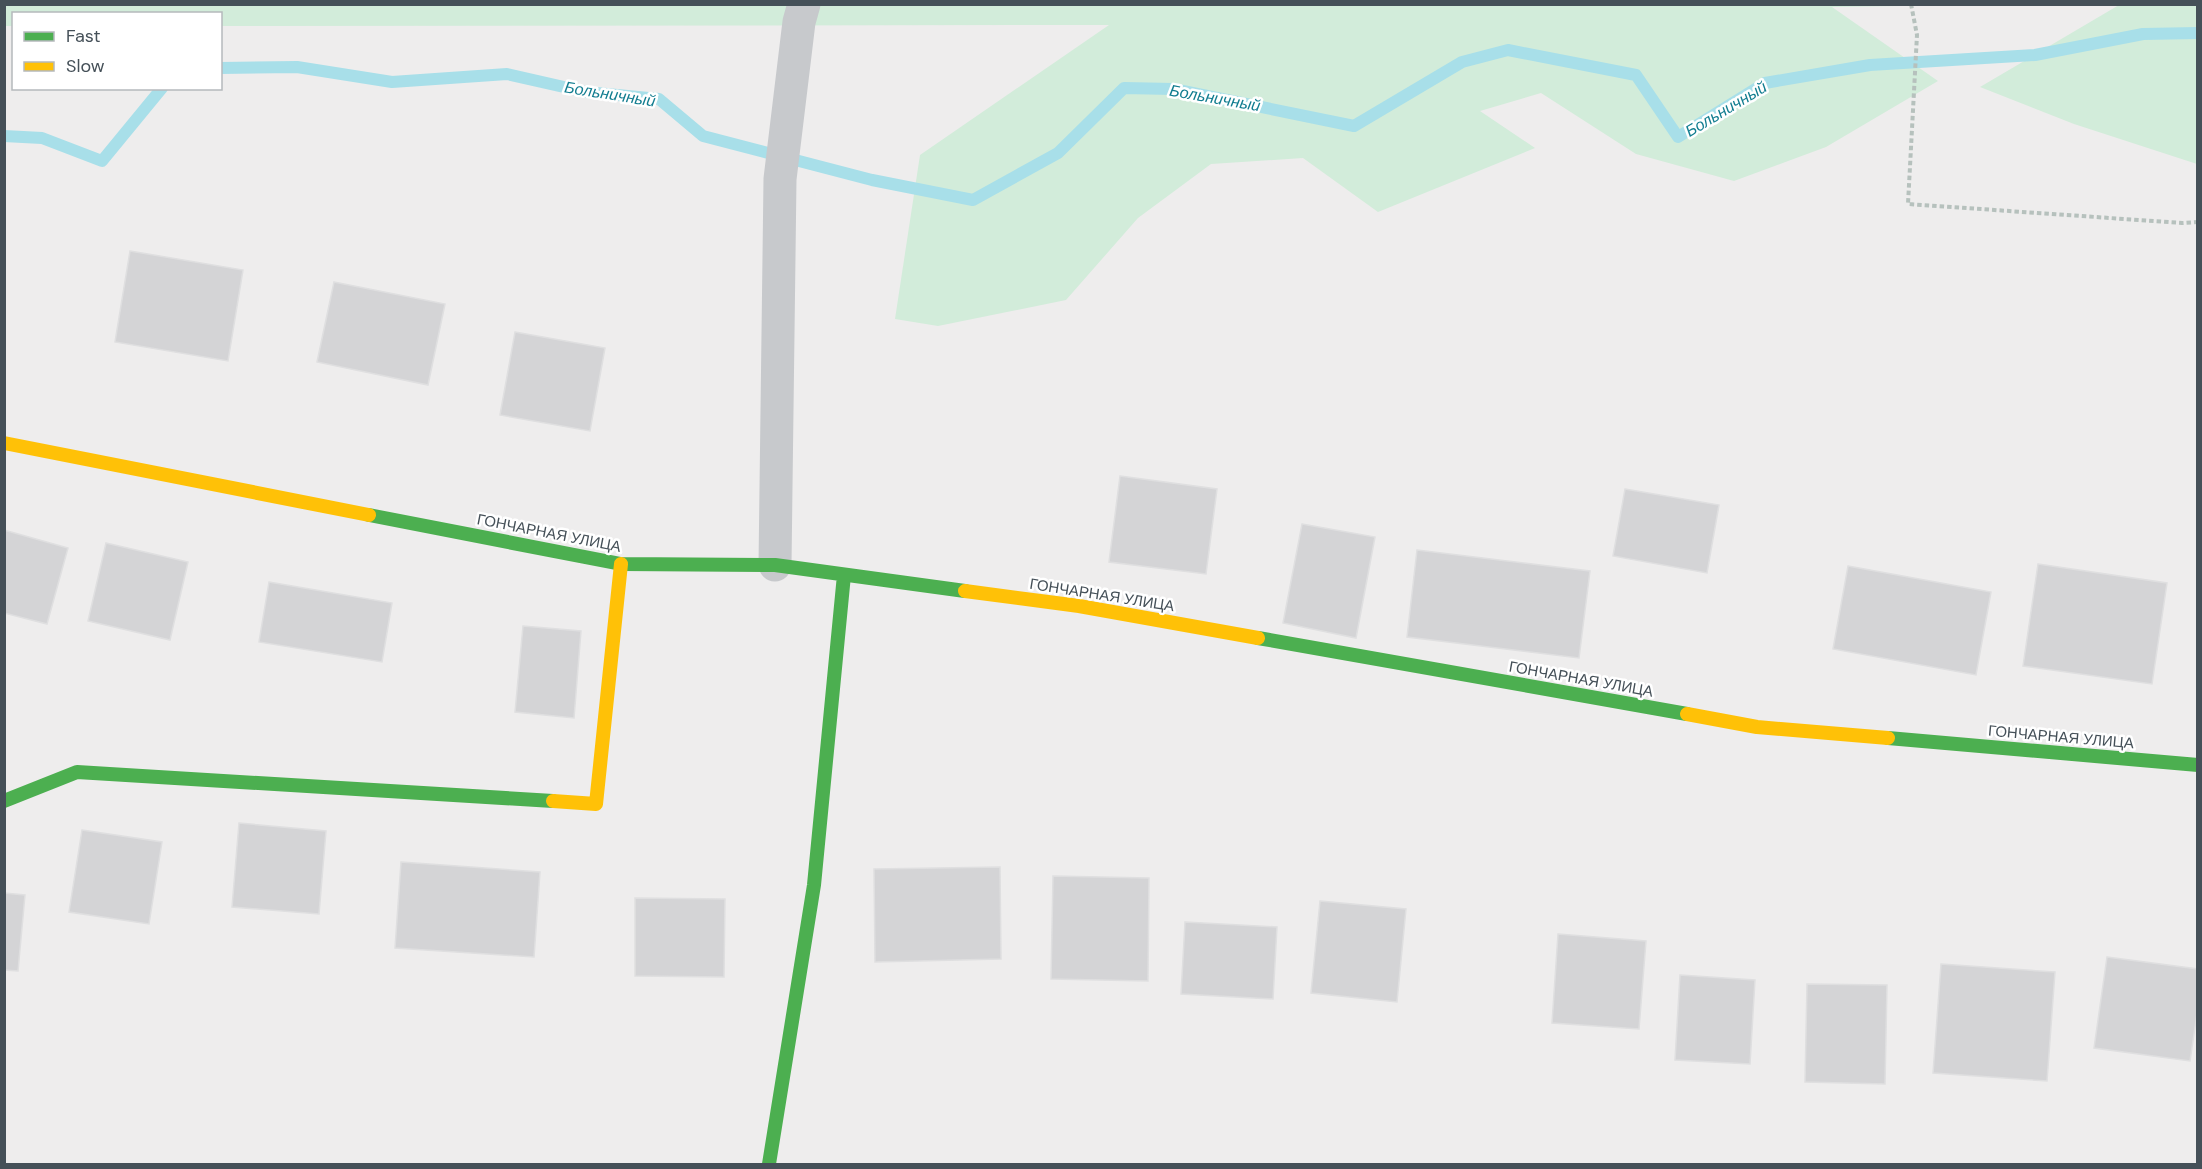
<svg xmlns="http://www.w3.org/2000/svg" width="2202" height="1169" font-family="'DM Sans',sans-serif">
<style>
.green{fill:#d2ecda}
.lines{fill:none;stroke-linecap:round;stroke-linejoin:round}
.stream{stroke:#a8dfe9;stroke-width:12}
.building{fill:#d4d4d6;stroke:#dfdfe0;stroke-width:1.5}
.path{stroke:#b6c1bd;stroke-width:4;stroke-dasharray:4.5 3;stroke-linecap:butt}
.street{stroke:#c7c9cc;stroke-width:33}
.fast{stroke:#4caf50;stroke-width:14}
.slow{stroke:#ffc107;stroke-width:14}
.labels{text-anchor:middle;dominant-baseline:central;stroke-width:5;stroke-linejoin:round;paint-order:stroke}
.street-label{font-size:15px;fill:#455058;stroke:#fff}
.water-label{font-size:16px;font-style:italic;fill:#127d90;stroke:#fff}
</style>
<rect width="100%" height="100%" fill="#eeeded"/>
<path class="green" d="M4 5H1975L1832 7 1938 81 1826 147 1734 181 1636 154 1541 93 1480 111 1535 148 1378 212 1303 158 1211 164 1138 218 1066 300 938 326 895 319 920 155 1109 25 221 26 220 14H14L13 26H5Z
M2119 5H2197V164L2074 124 1980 87Z"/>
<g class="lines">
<path class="stream" d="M220 68 297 67 392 82 507 74 586 92 659 99 703 136 872 180 973 200 1058 153 1124 88 1173 89 1354 126 1462 62 1508 50 1636 75 1678 137 1765 83 1870 65 2035 55 2143 34 2198 33
M4 136 42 138 102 161 162 88"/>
</g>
<path class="building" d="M130 251 243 270 228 361 115 342Z
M334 282 445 304 428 385 317 362Z
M515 332 605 348 590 431 500 415Z
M1120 476 1217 489 1206 574 1109 562Z
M1625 489 1719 505 1707 573 1613 556Z
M1302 524 1375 537 1356 638 1283 623Z
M4 530 68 548 47 624 4 613Z
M106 543 188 562 170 640 88 621Z
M1417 550 1590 571 1579 658 1407 637Z
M2038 564 2167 583 2152 684 2023 666Z
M1848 566 1991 592 1976 675 1833 649Z
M269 582 392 603 382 662 259 642Z
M523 626 581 631 574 718 515 712Z
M239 823 326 831 319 914 232 907Z
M82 830 162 842 149 924 69 912Z
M401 862 540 872 534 957 395 948Z
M1000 867 1001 959 875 962 874 869Z
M1053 876 1149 878 1148 981 1051 979Z
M4 893 25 895 18 971 4 970Z
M635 898 725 899 724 977 635 976Z
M1320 901 1406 909 1397 1002 1311 993Z
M1185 922 1277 927 1273 999 1181 994Z
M1558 934 1646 941 1639 1029 1552 1023Z
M2107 957 2198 969V1007L2190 1061 2094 1048Z
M1941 964 2055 972 2047 1081 1933 1073Z
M1680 975 1755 980 1750 1064 1675 1060Z
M1807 984 1887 985 1885 1084 1805 1082Z"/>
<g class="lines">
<path class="path" d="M1911 4 1917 35 1908 204 2182 223 2198 222"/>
<path class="street" d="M775 565 780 179 799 22 804 4"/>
<path class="fast" d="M369 515 621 564 775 565 965 591
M1258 638 1687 714
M1888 738 2198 765
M4 801 77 772 553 801
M769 1164 814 885 844 575"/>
<path class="slow" d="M4 443 369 515
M965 591 1079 606 1258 638
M1687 714 1757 727 1888 738
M553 801 596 804 621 564"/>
</g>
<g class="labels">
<g class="street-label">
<text transform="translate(549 533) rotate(11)">ГОНЧАРНАЯ УЛИЦА</text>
<text transform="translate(1102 595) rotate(9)">ГОНЧАРНАЯ УЛИЦА</text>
<text transform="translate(1581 679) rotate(10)">ГОНЧАРНАЯ УЛИЦА</text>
<text transform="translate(2061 737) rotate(5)">ГОНЧАРНАЯ УЛИЦА</text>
</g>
<g class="water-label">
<text transform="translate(610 94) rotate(9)">Больничный</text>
<text transform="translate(1215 98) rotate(10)">Больничный</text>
<text transform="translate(1726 109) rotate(-31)">Больничный</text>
</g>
</g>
<rect width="2202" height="1169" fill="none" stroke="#455058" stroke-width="12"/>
<rect x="12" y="12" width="210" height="78" fill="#ffffff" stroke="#b5b9bc" stroke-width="1.5"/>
<rect x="24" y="32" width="30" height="9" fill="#4caf50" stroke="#b5b9bc" stroke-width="1.5"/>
<text x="66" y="42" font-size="18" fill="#455058">Fast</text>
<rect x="24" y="62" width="30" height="9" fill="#ffc107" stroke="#b5b9bc" stroke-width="1.5"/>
<text x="66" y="72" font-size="18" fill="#455058">Slow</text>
</svg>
